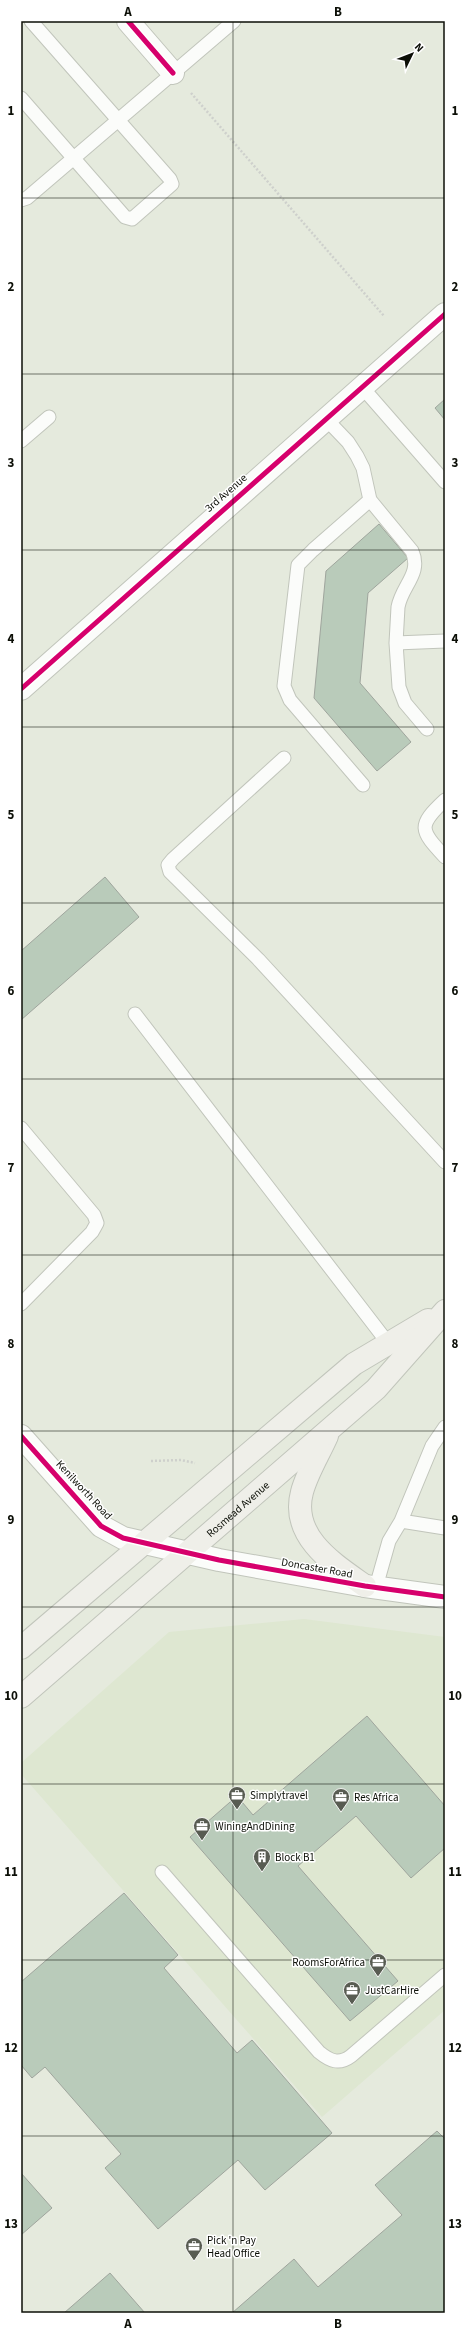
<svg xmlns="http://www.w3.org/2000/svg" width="466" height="2334" font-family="'Source Sans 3',sans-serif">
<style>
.built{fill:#dee7d1}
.building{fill:#b9cbba;stroke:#9fa59d}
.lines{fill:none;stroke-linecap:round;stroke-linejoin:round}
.service-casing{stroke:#c1c5bb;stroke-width:15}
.minor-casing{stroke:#c1c5bb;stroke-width:24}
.tertiary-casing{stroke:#c1c5bb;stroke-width:24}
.secondary-casing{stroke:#c1c5bb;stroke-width:24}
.path{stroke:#ced0cc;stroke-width:2.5;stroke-dasharray:2 2;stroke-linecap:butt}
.service{stroke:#fbfcfa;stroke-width:13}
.minor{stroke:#fbfcfa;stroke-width:22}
.tertiary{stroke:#fbfcfa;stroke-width:22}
.secondary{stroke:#efefe9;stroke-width:22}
.cycleway-casing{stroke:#fff;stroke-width:8}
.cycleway{stroke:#d6006c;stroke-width:5}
.grid{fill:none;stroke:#0c0f07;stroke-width:1;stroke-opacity:0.55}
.labels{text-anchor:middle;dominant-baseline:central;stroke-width:3;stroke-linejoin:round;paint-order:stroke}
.street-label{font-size:11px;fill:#0c0f07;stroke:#fff}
.poi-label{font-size:11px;fill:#0c0f07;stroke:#fff;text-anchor:start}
.neatline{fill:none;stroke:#0c0f07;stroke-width:1.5}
.grid-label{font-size:13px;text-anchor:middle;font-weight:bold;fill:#0c0f07}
</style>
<rect width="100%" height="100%" fill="#e5eadd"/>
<path class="built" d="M304 1619 445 1637V2010L322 2117 21 1774V1763L169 1632Z"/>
<path class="building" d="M445 399V420L435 408Z
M379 524 408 558 368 593 360 683 411 742 377 771 314 698 326 571Z
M105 877 139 917 21 1020V951Z
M367 1716 445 1806V1848L411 1878 356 1816 298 1866 398 1981 350 2021 190 1837 237 1796 253 1815Z
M124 1893 178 1955 164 1968 237 2053 252 2040 332 2133 265 2190 238 2160 158 2229 105 2168 121 2154 45 2067 32 2078 21 2065V1982Z
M437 2131 445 2139V2313H232L294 2259 318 2287 402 2215 375 2185Z
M21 2173 52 2208 21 2235Z
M110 2273 145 2313H64Z"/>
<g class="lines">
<defs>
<path id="service" d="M21 98 125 217 132 219 172 184 170 179 31 21
M21 200 27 198 234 21
M362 387 445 482
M326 419 348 442 357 456 363 468 370 500 412 551C422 574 402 585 398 607L396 643 399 687 405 703 427 729
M21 441 49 417
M396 643 445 641
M284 758 173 859 168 865 170 872 258 959 445 1162
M363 785 290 700 284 686 298 565 313 550 370 500
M445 800C417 826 420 830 445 857
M135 1014 388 1343
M21 1128 94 1215 97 1223 92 1232 21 1304
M401 1521 445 1528
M376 1587 389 1541 401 1521 432 1446 445 1427
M162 1872 319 2052C330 2061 339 2065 351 2056L445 1975"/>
<path id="minor" d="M128 21 173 73
M21 689 445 314"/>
<path id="tertiary" d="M21 1436 101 1526 123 1538 219 1560 365 1586 445 1597"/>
<g id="secondary">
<path d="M327 1436C319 1454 307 1473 302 1492 290 1537 334 1564 365 1586"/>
<path d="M21 1648 354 1364 428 1320"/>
<path id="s1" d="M21 1697 376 1389 445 1311"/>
</g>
</defs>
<use href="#service" class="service-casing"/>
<use href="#minor" class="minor-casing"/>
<use href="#tertiary" class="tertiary-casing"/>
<use href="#secondary" class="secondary-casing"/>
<path class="path" d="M191 93 384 316
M151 1461 181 1460 195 1463"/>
<use href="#service" class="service"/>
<use href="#minor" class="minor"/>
<use href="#tertiary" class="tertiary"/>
<use href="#secondary" class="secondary"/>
<defs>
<path id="cycleway" d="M128 21 173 73
M21 689 445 314
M21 1436 101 1526 123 1538 219 1560 365 1586 445 1597"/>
</defs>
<use href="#cycleway" class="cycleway-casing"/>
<use href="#cycleway" class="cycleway"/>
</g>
<path class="grid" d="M233 21V2313M21 198H445M21 374H445M21 550H445M21 727H445M21 903H445M21 1079H445M21 1255H445M21 1431H445M21 1607H445M21 1784H445M21 1960H445M21 2136H445"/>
<defs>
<symbol id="office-pin" viewBox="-11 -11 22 30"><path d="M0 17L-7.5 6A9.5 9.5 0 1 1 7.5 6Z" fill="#585c52" stroke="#fff"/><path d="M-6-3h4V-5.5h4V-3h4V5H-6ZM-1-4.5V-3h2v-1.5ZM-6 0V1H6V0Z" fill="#fff"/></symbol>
<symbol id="building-pin" viewBox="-11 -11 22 30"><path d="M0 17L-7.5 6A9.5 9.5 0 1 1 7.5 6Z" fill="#585c52" stroke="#fff"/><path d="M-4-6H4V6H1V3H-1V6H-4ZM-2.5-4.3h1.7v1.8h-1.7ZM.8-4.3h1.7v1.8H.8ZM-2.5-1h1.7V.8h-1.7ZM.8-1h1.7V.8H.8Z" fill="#fff"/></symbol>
</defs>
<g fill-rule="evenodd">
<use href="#office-pin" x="227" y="1785" width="20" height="27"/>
<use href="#office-pin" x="331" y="1787" width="20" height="27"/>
<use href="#office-pin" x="192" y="1816" width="20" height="27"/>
<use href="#building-pin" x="252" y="1847" width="20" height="27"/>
<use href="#office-pin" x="368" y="1952" width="20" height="27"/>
<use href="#office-pin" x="342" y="1980" width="20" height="27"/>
<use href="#office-pin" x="184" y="2236" width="20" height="27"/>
</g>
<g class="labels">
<g class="street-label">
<text transform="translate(226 493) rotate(-41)">3rd Avenue</text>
<text transform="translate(84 1490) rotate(47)">Kenilworth Road</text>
<text stroke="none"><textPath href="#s1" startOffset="287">Rosmead Avenue</textPath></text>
<text transform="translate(317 1568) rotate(10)">Doncaster Road</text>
</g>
<g class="poi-label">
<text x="250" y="1795">Simplytravel</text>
<text x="354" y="1797">Res Africa</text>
<text x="215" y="1826">WiningAndDining</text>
<text x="275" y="1857">Block B1</text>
<text x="365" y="1962" text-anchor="end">RoomsForAfrica</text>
<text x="365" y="1990">JustCarHire</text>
<text x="207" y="2240">Pick 'n Pay<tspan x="207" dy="13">Head Office</tspan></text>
</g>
</g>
<rect width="466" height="2334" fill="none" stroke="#ffffff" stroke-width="44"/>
<g transform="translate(412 54) rotate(47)" stroke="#ffffff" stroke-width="3" paint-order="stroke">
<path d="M0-3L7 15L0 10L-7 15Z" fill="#0c0f07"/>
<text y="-6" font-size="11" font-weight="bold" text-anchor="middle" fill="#0c0f07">N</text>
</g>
<rect x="22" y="22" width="422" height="2290" class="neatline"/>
<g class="grid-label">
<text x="128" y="16">A</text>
<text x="338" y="16">B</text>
<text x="11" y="115">1</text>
<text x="455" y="115">1</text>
<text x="11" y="291">2</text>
<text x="455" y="291">2</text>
<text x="11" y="467">3</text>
<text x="455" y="467">3</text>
<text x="11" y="643">4</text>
<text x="455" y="643">4</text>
<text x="11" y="819">5</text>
<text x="455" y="819">5</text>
<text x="11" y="995">6</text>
<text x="455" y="995">6</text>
<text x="11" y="1172">7</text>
<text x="455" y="1172">7</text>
<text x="11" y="1348">8</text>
<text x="455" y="1348">8</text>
<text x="11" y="1524">9</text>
<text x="455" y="1524">9</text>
<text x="11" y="1700">10</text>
<text x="455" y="1700">10</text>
<text x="11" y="1876">11</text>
<text x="455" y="1876">11</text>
<text x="11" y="2052">12</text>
<text x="455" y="2052">12</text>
<text x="11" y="2228">13</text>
<text x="455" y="2228">13</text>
<text x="128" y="2328">A</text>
<text x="338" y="2328">B</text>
</g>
</svg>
